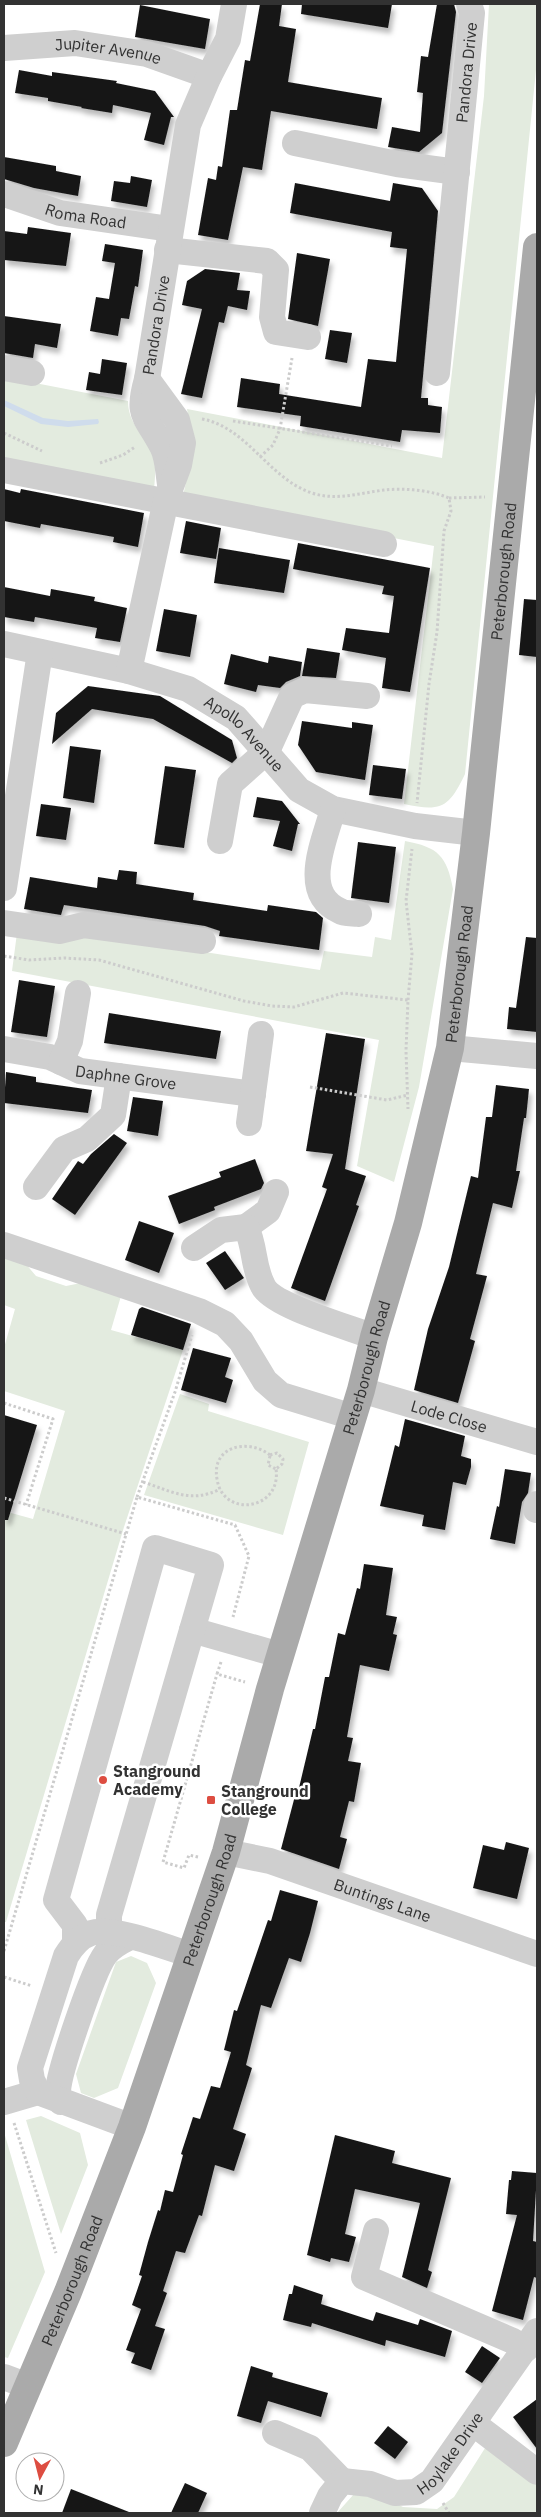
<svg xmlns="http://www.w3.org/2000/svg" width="541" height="2517" font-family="'IBM Plex Sans',sans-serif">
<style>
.green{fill:#e3ebdf}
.water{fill:#cfdcec}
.building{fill:#191919;filter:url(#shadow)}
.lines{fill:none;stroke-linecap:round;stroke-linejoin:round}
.path{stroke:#ccc;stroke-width:3;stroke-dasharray:2.5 2.5;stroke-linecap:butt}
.minor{stroke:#cfcfcf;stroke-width:26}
.major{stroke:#aaa;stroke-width:28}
.poi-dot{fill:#dd4d41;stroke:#fff;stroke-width:2}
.labels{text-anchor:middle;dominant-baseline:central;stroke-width:5;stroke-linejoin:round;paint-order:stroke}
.street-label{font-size:16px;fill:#323232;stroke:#fff}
.poi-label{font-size:16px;font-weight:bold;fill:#323232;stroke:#fff;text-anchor:start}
</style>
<defs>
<filter id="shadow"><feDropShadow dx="3" dy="5.5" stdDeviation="2.5" flood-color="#0004"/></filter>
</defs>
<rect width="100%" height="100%" fill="#fff"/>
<path class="green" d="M489 4H537L536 70 465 774C449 808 441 812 404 804L434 546 183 496C191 460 194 446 187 409L442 458 484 96Z
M4 377 128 401C128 422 142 433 151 450 157 461 155 478 154 490L4 460Z
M405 841C438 847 447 856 453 889L419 1087 394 1182 357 1166 379 1040 12 971 17 933 89 934 320 970 324 951 372 957 375 937 391 940Z
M4 1256 25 1263 36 1276 66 1286 81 1283 121 1296 111 1330 183 1350 124 1527 6 1922H4V1511L33 1519 65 1411 4 1391V1348L15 1309 4 1305Z
M180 1394 209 1404 208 1411 309 1442 283 1535 144 1495Z
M131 1956 147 1963 156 1983 118 2088 94 2098 81 2093 76 2074 116 1962Z
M41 2116 80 2133 88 2165 61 2234 26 2120Z
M4 2132 45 2272 8 2358 4 2357Z
M487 2445 537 2482V2513H337L354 2494 373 2492 403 2507 437 2509 454 2497Z"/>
<path class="water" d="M4 400 43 418 68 421 98 419 99 422 98 424 68 427 41 424 4 406Z"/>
<path class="building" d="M260 4H282L279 26 296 29 288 82 382 98 377 129 271 111 262 170 243 167 228 240 198 235 208 178 216 180 218 166 222 167 230 110H237L245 60 250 61Z
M302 4H392L388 28 301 14Z
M437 4H454L456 12 442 133 419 152 388 147 392 127 420 132 423 93 417 92 421 56 428 57Z
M140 5 210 19 205 49 135 37Z
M19 70 52 76V72L117 81 116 83 155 91 174 117H171L164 145 144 140 151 113 113 105 112 113 81 108 82 107 48 101V98L15 93Z
M4 157 56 166V171L81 176 78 196 34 188 4 179Z
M131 176 152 180 147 207 111 201 114 181 130 183Z
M295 183 390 201 393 183 422 188 438 211 421 398H428V405L442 407 440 433 402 430 400 442 300 426 301 416 237 407 241 378 280 384 279 394 361 407 368 359 396 362 407 249 390 247 392 232 290 213Z
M28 227 71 233 66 266 4 260V231L27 234Z
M105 244 143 250 138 287 135 286 129 319 121 318 118 336 90 331 96 297 109 299 115 263 102 261Z
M297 253 330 259 318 326 288 319Z
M205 269 240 273 237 290 250 291 247 310 228 306 224 323 219 322 202 398 181 394 202 309 182 305 187 281Z
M4 316 61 324 57 348 35 344 33 358 4 353Z
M330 330 352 333 347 363 325 359Z
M102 359 127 363 122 395 86 390 89 372 100 374Z
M4 489 20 493 21 489 144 513 138 547 113 542 114 537 41 524 40 528 4 521Z
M186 521 221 528 216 559 180 553Z
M298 543 430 568 410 692 382 688 386 658 342 650 346 628 389 633 394 596 382 594 384 586 293 569Z
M219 548 290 560 284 593 214 583Z
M4 587 50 596 51 589 95 597 94 601 127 608 120 642 95 638 97 628 35 617 34 622 4 617Z
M524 599 537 600V657L519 655Z
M164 609 197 615 190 657 156 651Z
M307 648 340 653 336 678 302 676Z
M231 654 268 663 269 656 302 662 300 676 286 682 280 688 258 685 256 692 224 684Z
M88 686 160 696 232 740 237 758 232 763 153 719 92 709 52 744 56 713Z
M302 721 352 728V722L373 725 365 780 316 772 298 745Z
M70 746 101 750 94 803 63 798Z
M373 765 406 769 402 799 369 795Z
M165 766 196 770 184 848 154 844Z
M257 797 282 801 300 824H298L292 851 273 846 280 821 253 817Z
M41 804 71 808 66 840 36 836Z
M358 842 396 847 389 903 351 898Z
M119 870 137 872 136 884 194 893 193 900 267 911 268 905 316 912 323 918 319 950 219 936 220 931 205 926 64 905 61 915 24 909 30 877 97 888 98 877 117 880Z
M526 937 537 938V1032L507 1029 509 1007 516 1008Z
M19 980 55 986 47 1037 11 1032Z
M109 1013 221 1031 216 1059 104 1043Z
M326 1033 365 1039 345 1169 366 1176 356 1205 359 1206 325 1301 291 1288 327 1189 322 1187 333 1154 306 1151Z
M6 1072 36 1077V1082L92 1090 88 1113 4 1103Z
M496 1085 529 1089 526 1118H524L516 1171H520L512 1208 493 1203 476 1274 487 1276 470 1339 475 1341 458 1403 414 1390 428 1329 449 1267 471 1176 478 1178 486 1117H492Z
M133 1097 163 1101 158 1136 127 1131Z
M114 1134 127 1143 75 1215 52 1199 78 1161 83 1164 91 1154Z
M255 1159 264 1183 261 1189 214 1207 215 1210 179 1224 168 1196 221 1177 219 1172Z
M139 1221 174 1233 159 1273 125 1260Z
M225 1251 244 1278 225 1290 206 1263Z
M142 1307 191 1324 183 1350 131 1335 139 1309Z
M193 1348 231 1358 225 1377 233 1380 226 1403 181 1390Z
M4 1415 37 1425 8 1520H4Z
M405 1419 465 1436 461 1456 471 1459V1467L466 1485 453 1482 445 1530 422 1526 424 1515 380 1506 395 1445 399 1447Z
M505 1469 531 1473 528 1493 522 1502 515 1544 490 1539 497 1506 499 1507Z
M364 1564 393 1568 386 1615 397 1617 393 1634 397 1635 389 1671 360 1665 347 1737 353 1738 348 1761 361 1763 354 1802 349 1801 340 1837 347 1839 339 1869 281 1849 296 1792H298L313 1729H315L325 1677H329L338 1633 345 1635 357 1588 360 1589Z
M506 1842 529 1848 517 1899 473 1888 483 1845 504 1850Z
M280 1890 318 1901 310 1933 301 1962 289 1958 271 2008 261 2005 246 2065 252 2068 233 2129 246 2134 234 2171 215 2165 202 2216 199 2215 185 2253 176 2251 163 2291 167 2293 155 2326 165 2329 151 2370 131 2363 135 2353 126 2350 141 2309 132 2305 142 2276 139 2275 148 2242 158 2210 160 2211 165 2190 173 2192 183 2155 181 2154 193 2117 200 2119 211 2086 220 2088 231 2052 224 2050 234 2010 237 2011 268 1920 271 1921Z
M335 2135 395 2151 392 2163 451 2178 428 2270 432 2272 427 2288 402 2277 420 2203 355 2189 345 2234 356 2237 349 2262 331 2258 330 2262 307 2255Z
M512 2171 537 2173 533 2241 537 2242V2278L534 2277 523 2320 492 2311 517 2215 506 2214 509 2180H511Z
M294 2285 323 2295 321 2304 373 2321 376 2312 418 2325 420 2319 452 2331 445 2357 386 2340 385 2346 312 2323 311 2327 283 2320 289 2294H292Z
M482 2346 500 2358 482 2383 465 2372Z
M251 2366 273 2373 272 2377 328 2393 321 2417 268 2401 261 2423 237 2416Z
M537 2399V2449L513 2417Z
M388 2426 408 2442 395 2459 374 2443Z
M185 2483 207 2493 198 2513H171Z
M71 2489 129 2512V2513H62Z"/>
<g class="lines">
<path class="path" d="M202 419C247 427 269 479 312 493 336 501 360 493 384 490 405 488 430 490 449 498L451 511 444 531 437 632 429 684 417 803
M233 421 392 446
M4 433 42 451
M260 457 273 445 280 429 292 358
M100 463 123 455 135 447
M449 498 485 497
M4 956 29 960 64 958 99 960 244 1001 272 1006 294 1007 343 993 408 1000 406 1051 408 1109
M408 1000 412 954 406 901 412 849
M310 1087 387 1100 408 1095
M4 1403 53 1419 26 1505
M270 1455C248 1438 211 1446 217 1479 223 1519 282 1510 276 1469
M270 1455 277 1453 283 1459 282 1464 276 1469
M270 1456 268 1465 276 1469
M143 1482C171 1491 191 1504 220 1489
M137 1497 175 1392 192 1335
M4 1498 126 1534
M221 1662 217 1674 245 1682
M198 1857 189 1855 184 1868 163 1862 217 1674
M4 1951 137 1497 235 1525 249 1556 233 1617
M4 1977 32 1986
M14 2123 56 2253
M443 2503 449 2513"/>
<g class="minor">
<path id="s1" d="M4 48 75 43 147 54 209 76"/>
<path d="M295 143 397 164 457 172"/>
<path id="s2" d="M4 194 60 213 170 229"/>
<path d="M167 250 267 261 276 270 272 317 276 332 308 337"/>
<path d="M4 368 32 373"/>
<path id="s3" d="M437 373 472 13 469 4"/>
<path d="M4 470 384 544"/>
<path id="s4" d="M170 484C168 472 168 457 162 446 146 415 136 417 147 379L188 125 209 76 228 39 234 4"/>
<path id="s5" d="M4 644 129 671 188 689 236 718 299 790 333 809 415 826 476 833"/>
<path d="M129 671 166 500 179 465 183 443 177 420 147 379"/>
<path d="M333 809C325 840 299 893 340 911 345 914 353 913 359 914"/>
<path d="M220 841 230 784 267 751 292 696 305 690 367 696"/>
<path d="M4 888 40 652"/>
<path d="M4 923 59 931 84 925 203 941"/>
<path d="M450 1048 537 1056"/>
<path id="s6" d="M4 1049 50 1057 80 1071 253 1094"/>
<path d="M61 1062 70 1041 78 993"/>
<path d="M249 1123 261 1034"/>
<path d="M36 1187 64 1149 87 1139 113 1115 119 1076"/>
<path d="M246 1227 268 1211 276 1192"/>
<path d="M4 1245 199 1311 225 1324 241 1341 265 1381 281 1395 353 1417"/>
<path d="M194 1248 221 1230 246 1227C256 1248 252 1265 263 1286 272 1306 352 1328 374 1337"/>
<path id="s7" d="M361 1390 537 1442"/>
<path d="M536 1510 537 1504"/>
<path d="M192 1630 280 1655"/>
<path id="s8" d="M226 1852 270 1861 537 1954"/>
<path d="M75 1942V1925L56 1900 155 1548 211 1565 109 1915V1931"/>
<path d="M4 2102 38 2092"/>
<path d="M61 2102C60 2098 58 2095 58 2091 59 2071 93 1971 105 1955 111 1946 120 1942 130 1937"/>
<path d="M132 2127 38 2092 32 2080 30 2068 66 1956C72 1946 79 1937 91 1933 113 1926 168 1948 191 1955"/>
<path d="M376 2231 364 2277 513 2341 526 2349"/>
<path d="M4 2377 28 2386"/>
<path d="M474 2424 537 2472"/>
<path d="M275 2433 310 2448 342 2481"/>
<path id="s9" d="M322 2513 330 2496 342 2481 370 2484 395 2493 416 2492 432 2481 537 2331"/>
</g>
<path class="major" id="s10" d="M4 2443 68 2292 132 2127 226 1852 270 1689 361 1390 374 1337 408 1223 450 1048 476 833 537 247"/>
</g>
<g class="poi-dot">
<circle cx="103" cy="1780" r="5"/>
<rect x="206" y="1795" width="10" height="10" rx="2.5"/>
</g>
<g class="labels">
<g class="street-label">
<text stroke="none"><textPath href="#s1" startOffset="105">Jupiter Avenue</textPath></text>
<text stroke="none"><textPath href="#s3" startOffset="302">Pandora Drive</textPath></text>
<text stroke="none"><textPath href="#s2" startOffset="85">Roma Road</textPath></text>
<text stroke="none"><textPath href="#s4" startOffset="166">Pandora Drive</textPath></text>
<text stroke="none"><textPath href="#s10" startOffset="1946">Peterborough Road</textPath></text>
<text stroke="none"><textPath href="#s5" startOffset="262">Apollo Avenue</textPath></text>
<text stroke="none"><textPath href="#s10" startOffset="1541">Peterborough Road</textPath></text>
<text stroke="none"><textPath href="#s6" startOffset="126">Daphne Grove</textPath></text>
<text stroke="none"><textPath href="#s10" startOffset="1136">Peterborough Road</textPath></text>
<text stroke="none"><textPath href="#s7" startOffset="92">Lode Close</textPath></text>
<text stroke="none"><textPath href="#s10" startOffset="581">Peterborough Road</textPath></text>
<text stroke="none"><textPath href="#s8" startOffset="164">Buntings Lane</textPath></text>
<text stroke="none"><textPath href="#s10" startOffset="176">Peterborough Road</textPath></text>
<text stroke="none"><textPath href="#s9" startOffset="166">Hoylake Drive</textPath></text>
</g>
<g class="poi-label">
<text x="113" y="1771">Stanground<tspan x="113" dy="18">Academy</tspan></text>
<text x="221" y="1791">Stanground<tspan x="221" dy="18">College</tspan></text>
</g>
</g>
<rect width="541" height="2517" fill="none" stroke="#323232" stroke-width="10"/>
<g transform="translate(40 2477) rotate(187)"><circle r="24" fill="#ffffff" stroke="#adadad"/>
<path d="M0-4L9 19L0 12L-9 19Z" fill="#dd4d41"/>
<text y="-8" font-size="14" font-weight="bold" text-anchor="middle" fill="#323232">N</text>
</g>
</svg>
